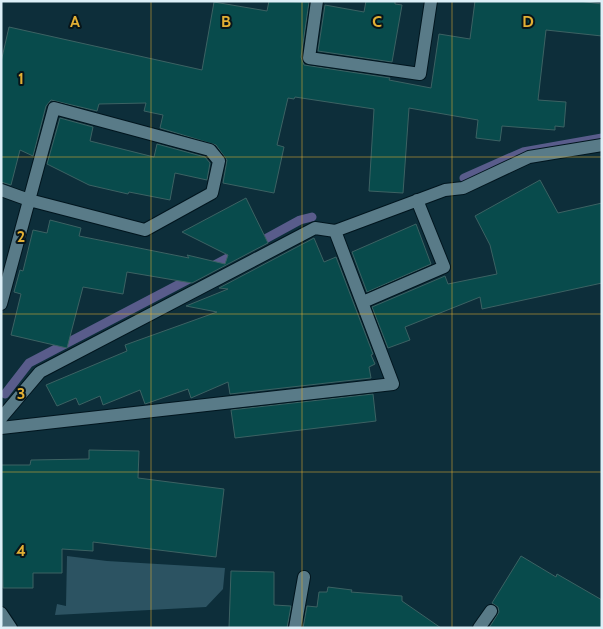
<svg xmlns="http://www.w3.org/2000/svg" width="603" height="629" font-family="Cabin,sans-serif">
<style>
.green{fill:#2c5362}
.lines{fill:none;stroke-linecap:round;stroke-linejoin:round}
.stream{stroke:#595c8b;stroke-width:9}
.building{fill:#084b4c;stroke:#3c6263}
.minor-casing{stroke:#00151e;stroke-width:14}
.secondary-casing{stroke:#00151e;stroke-width:14}
.minor{stroke:#597b88;stroke-width:12}
.secondary{stroke:#597b88;stroke-width:12}
.grid{fill:none;stroke:#e2af34;stroke-width:1;stroke-opacity:0.55}
.grid-label{font-size:16px;text-anchor:middle;font-weight:bold;fill:#e2af34;stroke:#07151a;stroke-width:4;stroke-linejoin:round;paint-order:stroke}
</style>
<rect width="100%" height="100%" fill="#0d2e3a"/>
<path class="green" d="M67 556 107 561 225 568 223 589 206 607 55 615 57 604 66 606Z"/>
<g class="lines">
<path class="stream" d="M464 178 523 152 602 138
M256 244 300 220 312 217
M209 268 237 253
M5 394 29 363 193 277"/>
</g>
<path class="building" d="M269 1 309 2 301 57 304 65 390 78 389 80 431 88 439 34 470 39 475 1H579L602 4V36L546 30 538 100 566 102 564 127 555 126V130L502 126 500 141 476 138 478 120 409 108 403 193 369 191 374 109 295 97 294 99 288 98 277 145 284 147 274 193 223 183 227 160 216 145 160 128 163 115 144 111 146 103 99 104 97 111 51 100 46 106 33 156 20 150 11 185 1 182V62L9 27 202 70 214 2 267 11Z
M366 1H395V4L402 5 392 62 318 51 325 5 364 12Z
M60 118 93 127 90 141 154 157 157 144 205 157 210 163 207 180 175 173 170 200 129 192 128 194 89 185 47 164Z
M540 180 558 213 602 203V283L482 309 480 297 405 327 410 340 388 348 372 307 445 276 448 284 497 274 490 245 475 216Z
M246 198 268 243 192 283 127 272 123 294 83 287 67 348 11 335 21 294 14 292 20 270 23 271 33 230 47 233 50 220 81 228 79 236 189 258 187 255 225 264 228 255 182 232Z
M416 224 431 264 367 292 352 252Z
M314 238 324 262 336 257 373 354 371 355 375 364 369 367 371 378 230 394 228 382 191 398 188 389 145 404 140 390 103 405 100 396 79 405 76 398 57 406 46 385 127 351 125 345 217 312 186 306 228 289 219 288Z
M373 394 376 421 235 438 231 410Z
M89 450 139 451 138 478 224 489 216 557 93 542V551L62 549V573H33V588H3L1 465H30L31 460 89 459Z
M521 556 556 577 557 574 602 600V628H489L499 612 498 607 492 603Z
M231 571 274 572V605L291 606 287 628H229Z
M328 587 352 590 351 592 402 596V601L441 628H303L307 606 317 607 319 592H327Z"/>
<g class="lines">
<defs>
<path id="minor" d="M317 1 309 58 420 74 431 1
M1 190 29 200 145 230 212 193 219 161 210 150 54 108 1 304
M363 302 444 267 417 200
M1 418 40 372 315 228 335 231 445 190 463 188 529 157 602 145
M1 428 393 384 335 231
M295 628 304 577
M479 628 491 611"/>
<path id="secondary" d="M1 613 11 628"/>
</defs>
<use href="#minor" class="minor-casing"/>
<use href="#secondary" class="secondary-casing"/>
<use href="#minor" class="minor"/>
<use href="#secondary" class="secondary"/>
</g>
<path class="grid" d="M151 1V628M302 1V628M452 1V628M1 157H602M1 314H602M1 472H602"/>
<g class="grid-label">
<text x="75" y="27">A</text>
<text x="226" y="27">B</text>
<text x="377" y="27">C</text>
<text x="528" y="27">D</text>
<text x="21" y="84">1</text>
<text x="21" y="242">2</text>
<text x="21" y="399">3</text>
<text x="21" y="556">4</text>
</g>
<rect width="603" height="629" fill="none" stroke="#ddeff7" stroke-width="5"/>
</svg>
